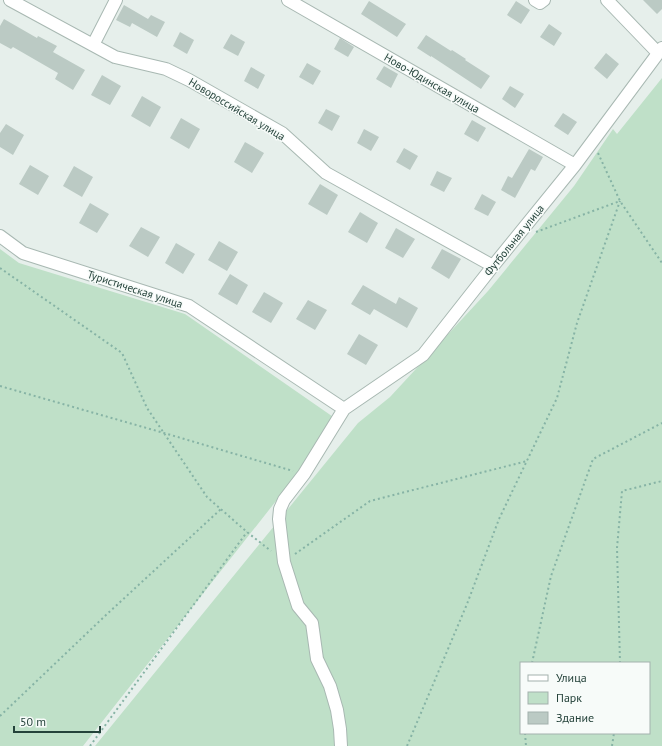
<svg xmlns="http://www.w3.org/2000/svg" width="662" height="746" font-family="'PT Sans',sans-serif">
<style>
.green{fill:#bfe0c8;fill-rule:evenodd}
.building{fill:#bbcac4}
.lines{fill:none;stroke-linecap:round;stroke-linejoin:round}
.minor-casing{stroke:#a8b8b2;stroke-width:14}
.path{stroke:#86b3a5;stroke-width:2;stroke-dasharray:2 3;stroke-linecap:butt}
.minor{stroke:#fff;stroke-width:12}
.labels{text-anchor:middle;dominant-baseline:central;stroke-width:3;stroke-linejoin:round;paint-order:stroke}
.street-label{font-size:11px;fill:#24423a;stroke:#f7fbf9}
</style>
<rect width="100%" height="100%" fill="#e6efeb"/>
<path class="green" d="M662 78V746H95L358 423 390 397 488 291 574 186 613 129 617 134ZM521 663H649V733H521Z
M0 249 19 263 185 314 339 421 83 746H0Z"/>
<path class="building" d="M643 0H662V9L657 14Z
M369 1 406 24 397 37 361 14Z
M516 1 530 10 521 24 507 15Z
M124 5 148 19 151 15 165 22 157 37 132 23 130 27 116 20Z
M4 19 37 38 38 36 57 46 53 52 85 70 73 90 55 79 58 73 13 47 11 49 0 43V26Z
M549 24 562 33 554 46 540 37Z
M180 32 194 40 187 54 173 46Z
M231 34 245 42 238 56 223 48Z
M426 35 451 51 452 50 466 59 465 60 490 76 481 89 431 56V57L417 48Z
M340 38 354 47 348 57 334 49Z
M606 53 619 64 607 79 594 68Z
M307 63 321 71 313 85 299 77Z
M384 66 398 74 391 88 376 79Z
M251 67 265 75 258 89 244 81Z
M102 75 121 86 110 105 91 95Z
M510 86 524 94 515 108 502 99Z
M142 96 161 107 150 127 131 116Z
M326 109 340 116 332 131 318 123Z
M563 113 577 122 568 135 554 126Z
M181 118 200 129 189 149 170 138Z
M472 120 486 128 478 142 464 134Z
M6 124 24 135 13 155 0 147V133Z
M364 129 379 137 371 151 357 143Z
M245 142 264 153 252 173 234 162Z
M404 148 418 156 410 170 396 162Z
M529 149 543 157 535 171 531 169 515 198 501 190 508 176 512 178Z
M30 165 49 176 38 195 19 184Z
M74 166 93 177 82 197 63 186Z
M437 171 452 178 444 192 430 185Z
M320 184 338 195 327 215 308 204Z
M482 194 496 202 488 216 474 209Z
M90 203 109 214 97 233 79 223Z
M360 212 378 223 367 243 348 232Z
M141 227 160 237 148 257 129 246Z
M396 228 415 239 403 258 385 248Z
M219 241 238 252 227 271 208 260Z
M176 243 195 254 183 274 165 263Z
M442 249 461 259 449 279 431 268Z
M230 274 248 285 237 305 218 294Z
M363 285 396 304 399 297 418 308 407 328 374 309 370 315 351 304Z
M264 292 283 303 271 323 252 312Z
M308 300 327 310 315 330 296 319Z
M359 334 378 345 366 365 347 354Z"/>
<g class="lines">
<defs>
<path id="minor" d="M10 0 115 57 166 69 189 80 282 133 326 173 493 266
M288 0 575 165
M535 0 540 3 544 0
M607 0 658 53
M93 45 116 0
M0 236 23 253 189 306 344 409
M341 746 340 729 337 710 330 686 317 659 312 623 298 606 284 562 279 519 280 509 284 500 304 474 344 409 423 355 493 266 575 165 662 48"/>
</defs>
<use href="#minor" class="minor-casing"/>
<path class="path" d="M598 153 620 201 662 263
M536 232 620 201
M0 268 122 353 147 408 207 497 247 532 271 551
M0 386 164 433 293 471
M295 554 370 501 527 461
M532 663 551 576 593 459 662 423
M620 663 617 548 622 491 662 481
M0 716 106 615 221 509
M525 733 526 746
M90 746 247 532
M407 746 467 604 499 519 557 398 577 323 620 201
M612 746 614 733"/>
<use href="#minor" class="minor"/>
</g>
<g class="labels">
<g class="street-label">
<text transform="translate(432 83) rotate(30)">Ново-Юдинская улица</text>
<text transform="translate(237 109) rotate(31)">Новороссийская улица</text>
<text transform="translate(514 240) rotate(-51)">Футбольная улица</text>
<text transform="translate(135 289) rotate(18)">Туристическая улица</text>
</g>
</g>
<rect x="520" y="662" width="130" height="72" fill="#f7fbf9" stroke="#a3b1ad"/>
<rect x="528" y="675" width="20" height="6" fill="#ffffff" stroke="#a3b1ad"/>
<text x="556" y="682" font-size="12" fill="#24423a">Улица</text>
<rect x="528" y="692" width="20" height="12" fill="#bfe0c8" stroke="#a3b1ad"/>
<text x="556" y="702" font-size="12" fill="#24423a">Парк</text>
<rect x="528" y="712" width="20" height="12" fill="#bbcac4" stroke="#a3b1ad"/>
<text x="556" y="722" font-size="12" fill="#24423a">Здание</text>
<path d="M14 726v6h86v-6" fill="none" stroke="#24423a" stroke-width="2"/>
<text x="20" y="726" font-size="12" fill="#24423a" stroke="#f7fbf9" stroke-width="3" paint-order="stroke">50 m</text>
</svg>
